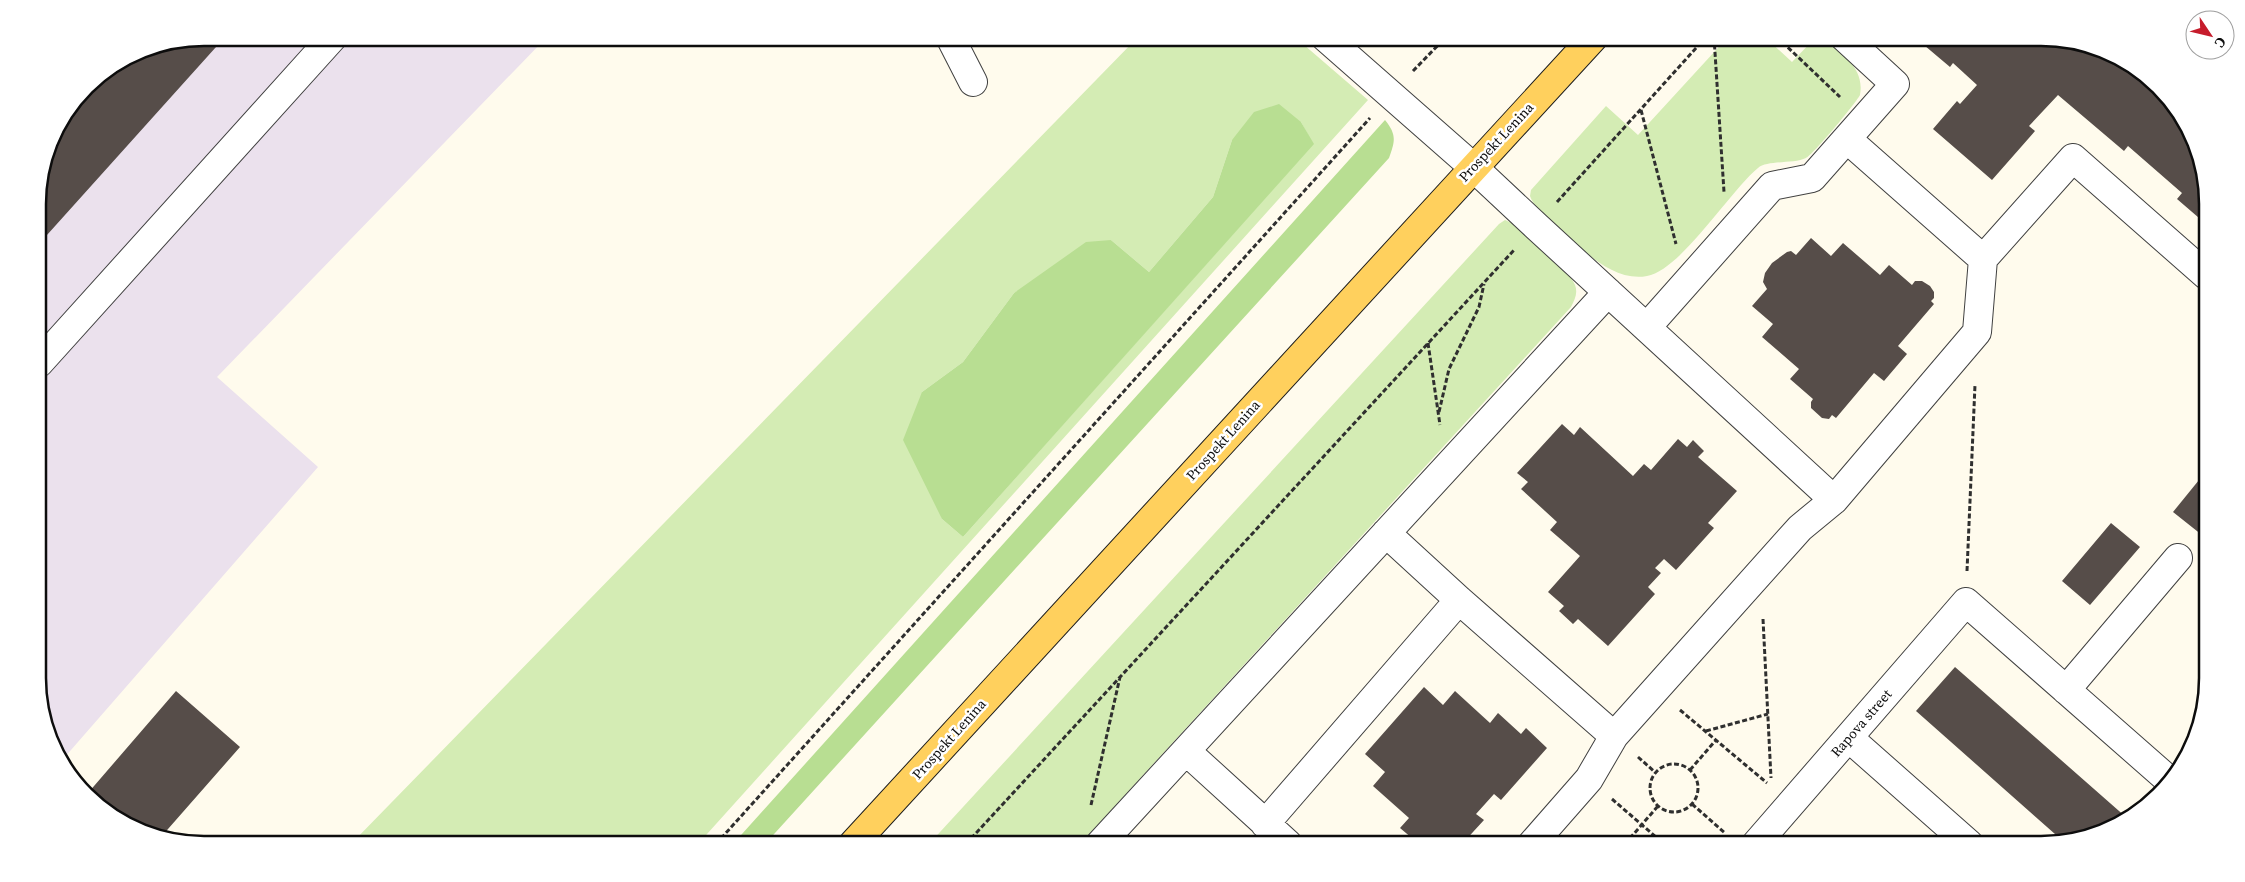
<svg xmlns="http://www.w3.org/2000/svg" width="2245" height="882" font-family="'Source Serif 4',serif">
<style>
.industrial{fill:#ebe1ed}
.green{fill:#d4ecb4;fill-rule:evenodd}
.forest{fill:#b8de92}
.building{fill:#564d49}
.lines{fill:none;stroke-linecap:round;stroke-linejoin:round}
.minor-casing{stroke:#404040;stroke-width:30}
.major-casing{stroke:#1e1e1e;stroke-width:30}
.path{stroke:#2f2f2f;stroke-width:3;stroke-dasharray:5 2.5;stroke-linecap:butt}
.minor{stroke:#fff;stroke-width:28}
.major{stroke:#ffd05d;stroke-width:28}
.labels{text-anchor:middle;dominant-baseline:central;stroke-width:5;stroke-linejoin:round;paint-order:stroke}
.street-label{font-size:14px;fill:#0d0d0d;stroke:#fff}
.rim{fill:none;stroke:#0d0d0d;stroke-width:2.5}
</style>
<rect width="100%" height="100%" fill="#fffbed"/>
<path class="industrial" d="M204 38H546L217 377 318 467 64 758 41 710 38 193 55 131 94 79 141 50Z"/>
<path class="green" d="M1137 38H1296L1368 100 698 844H351ZM1301 122 1313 144 963 537 942 519 922 392 963 362 1014 293 1111 240 1149 272 1213 197 1232 140Z
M1727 38H1766L1792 62 1815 38H1824C1842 54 1865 68 1860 95 1855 104 1813 155 1806 158 1794 164 1767 160 1758 168 1729 192 1681 270 1647 276 1622 281 1597 263 1580 247 1565 234 1536 213 1530 196L1531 190 1606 106 1638 135Z
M1505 220 1514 224C1528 237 1569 269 1575 285 1578 293 1575 299 1571 307L1080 844H929L1499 224Z"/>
<path class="forest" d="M1279 104 1301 122 1314 144 963 537 942 519 903 440 922 392 963 362 1014 293 1086 242 1111 240 1149 272 1213 197 1232 140 1254 112Z
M1385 120C1397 135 1395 141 1389 158L765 844H733Z"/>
<path class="building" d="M204 37H225L38 245V193L55 131 94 79 141 50Z
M1920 37H2041L2095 46 2166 94 2190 131 2206 182V224L2177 199 2182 193 2128 146 2124 151 2058 95 2029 126 2035 131 1992 180 1933 129 1957 101 1960 104 1977 85 1953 63 1950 67 1918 40Z
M1811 238 1831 256 1843 243 1880 275 1889 265 1912 285 1915 281H1922L1930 286 1934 292V298L1931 301 1934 304 1898 346 1907 354 1884 381 1874 373 1836 418 1832 415 1829 419 1822 418 1811 408V402L1813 399 1790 379 1799 369 1762 337 1773 324 1752 306 1767 289 1763 282 1765 273 1772 263 1787 252 1791 251 1796 255Z
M1562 424 1574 435 1580 427 1633 476 1644 464 1651 470 1678 439 1687 447 1693 440 1704 451 1698 457 1737 491 1708 523 1714 528 1676 570 1664 559 1655 568 1661 573 1648 587 1655 594 1608 646 1578 619 1573 624 1559 611 1564 606 1548 592 1580 556 1550 530 1557 522 1521 489 1528 482 1517 473Z
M2199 480 2207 486V539L2173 512Z
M2111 523 2140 547 2090 605 2062 581Z
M1955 667 2036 738 2127 818 2095 836 2064 842 1916 711Z
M1424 687 1443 705 1455 691 1490 723 1498 713 1521 734 1526 728 1547 748 1501 800 1494 794 1476 814 1484 820 1462 844H1419L1400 828 1409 818 1373 786 1385 772 1365 754Z
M176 691 240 747 161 837 150 836 88 793Z"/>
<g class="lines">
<defs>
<path id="minor" d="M950 37 973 82
M1325 37 1473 167 1536 226 1834 500
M1847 139 1983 259
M1647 327 1772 186 1812 178 1895 84 1844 37
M39 363 333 37
M1386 533 1459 600 1614 736
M2066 690 2178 558
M1849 738 1969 844
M1186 751 1288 844
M1265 824 1459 600
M1100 844 1608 292
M1532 844 1589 779 1614 736 1800 528 1834 500 1977 332 1983 259 2073 158 2206 275
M1756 844 1966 602 2171 782"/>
<path id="major" d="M853 844 1594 37"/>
</defs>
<use href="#minor" class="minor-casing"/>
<use href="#major" class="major-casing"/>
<path class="path" d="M1714 37 1724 192
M1777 37 1840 97
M1413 71 1446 37
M1641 110 1676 244
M1557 202 1706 37
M1428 343 1440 425
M1439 412 1449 369 1479 307 1484 284
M1967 571 1975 385
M1763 619 1771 778
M1680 710 1767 783
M1706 731 1768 714
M1638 757 1656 773
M1650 788a24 24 0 1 1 48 0a24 24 0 1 1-48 0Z
M1690 770 1716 740
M1612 799 1664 844
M1692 804 1725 833
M1091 805 1120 677
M716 844 1370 118
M966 844 1515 249
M1625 844 1658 806"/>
<use href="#minor" class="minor"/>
<use href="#major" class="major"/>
</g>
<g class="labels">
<g class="street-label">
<text transform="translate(1496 142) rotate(-47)">Prospekt Lenina</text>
<text transform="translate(1223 440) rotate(-48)">Prospekt Lenina</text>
<text transform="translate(1861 723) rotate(-49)">Rapova street</text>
<text transform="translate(949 739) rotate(-48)">Prospekt Lenina</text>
</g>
</g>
<path d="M0 0H2245V882H0ZM204 46H2041A158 158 0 0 1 2199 204V678A158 158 0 0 1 2041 836H204A158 158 0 0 1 46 678V204A158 158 0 0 1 204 46Z" fill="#fff" fill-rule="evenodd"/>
<path class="rim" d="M204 46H2041A158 158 0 0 1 2199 204V678A158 158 0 0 1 2041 836H204A158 158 0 0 1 46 678V204A158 158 0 0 1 204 46Z"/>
<g transform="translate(2210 35) rotate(125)"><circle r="24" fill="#ffffff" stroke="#9e9e9e"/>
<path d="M0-4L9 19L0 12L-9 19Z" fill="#c61c2c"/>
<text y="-8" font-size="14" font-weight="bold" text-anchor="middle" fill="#0d0d0d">С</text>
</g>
</svg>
